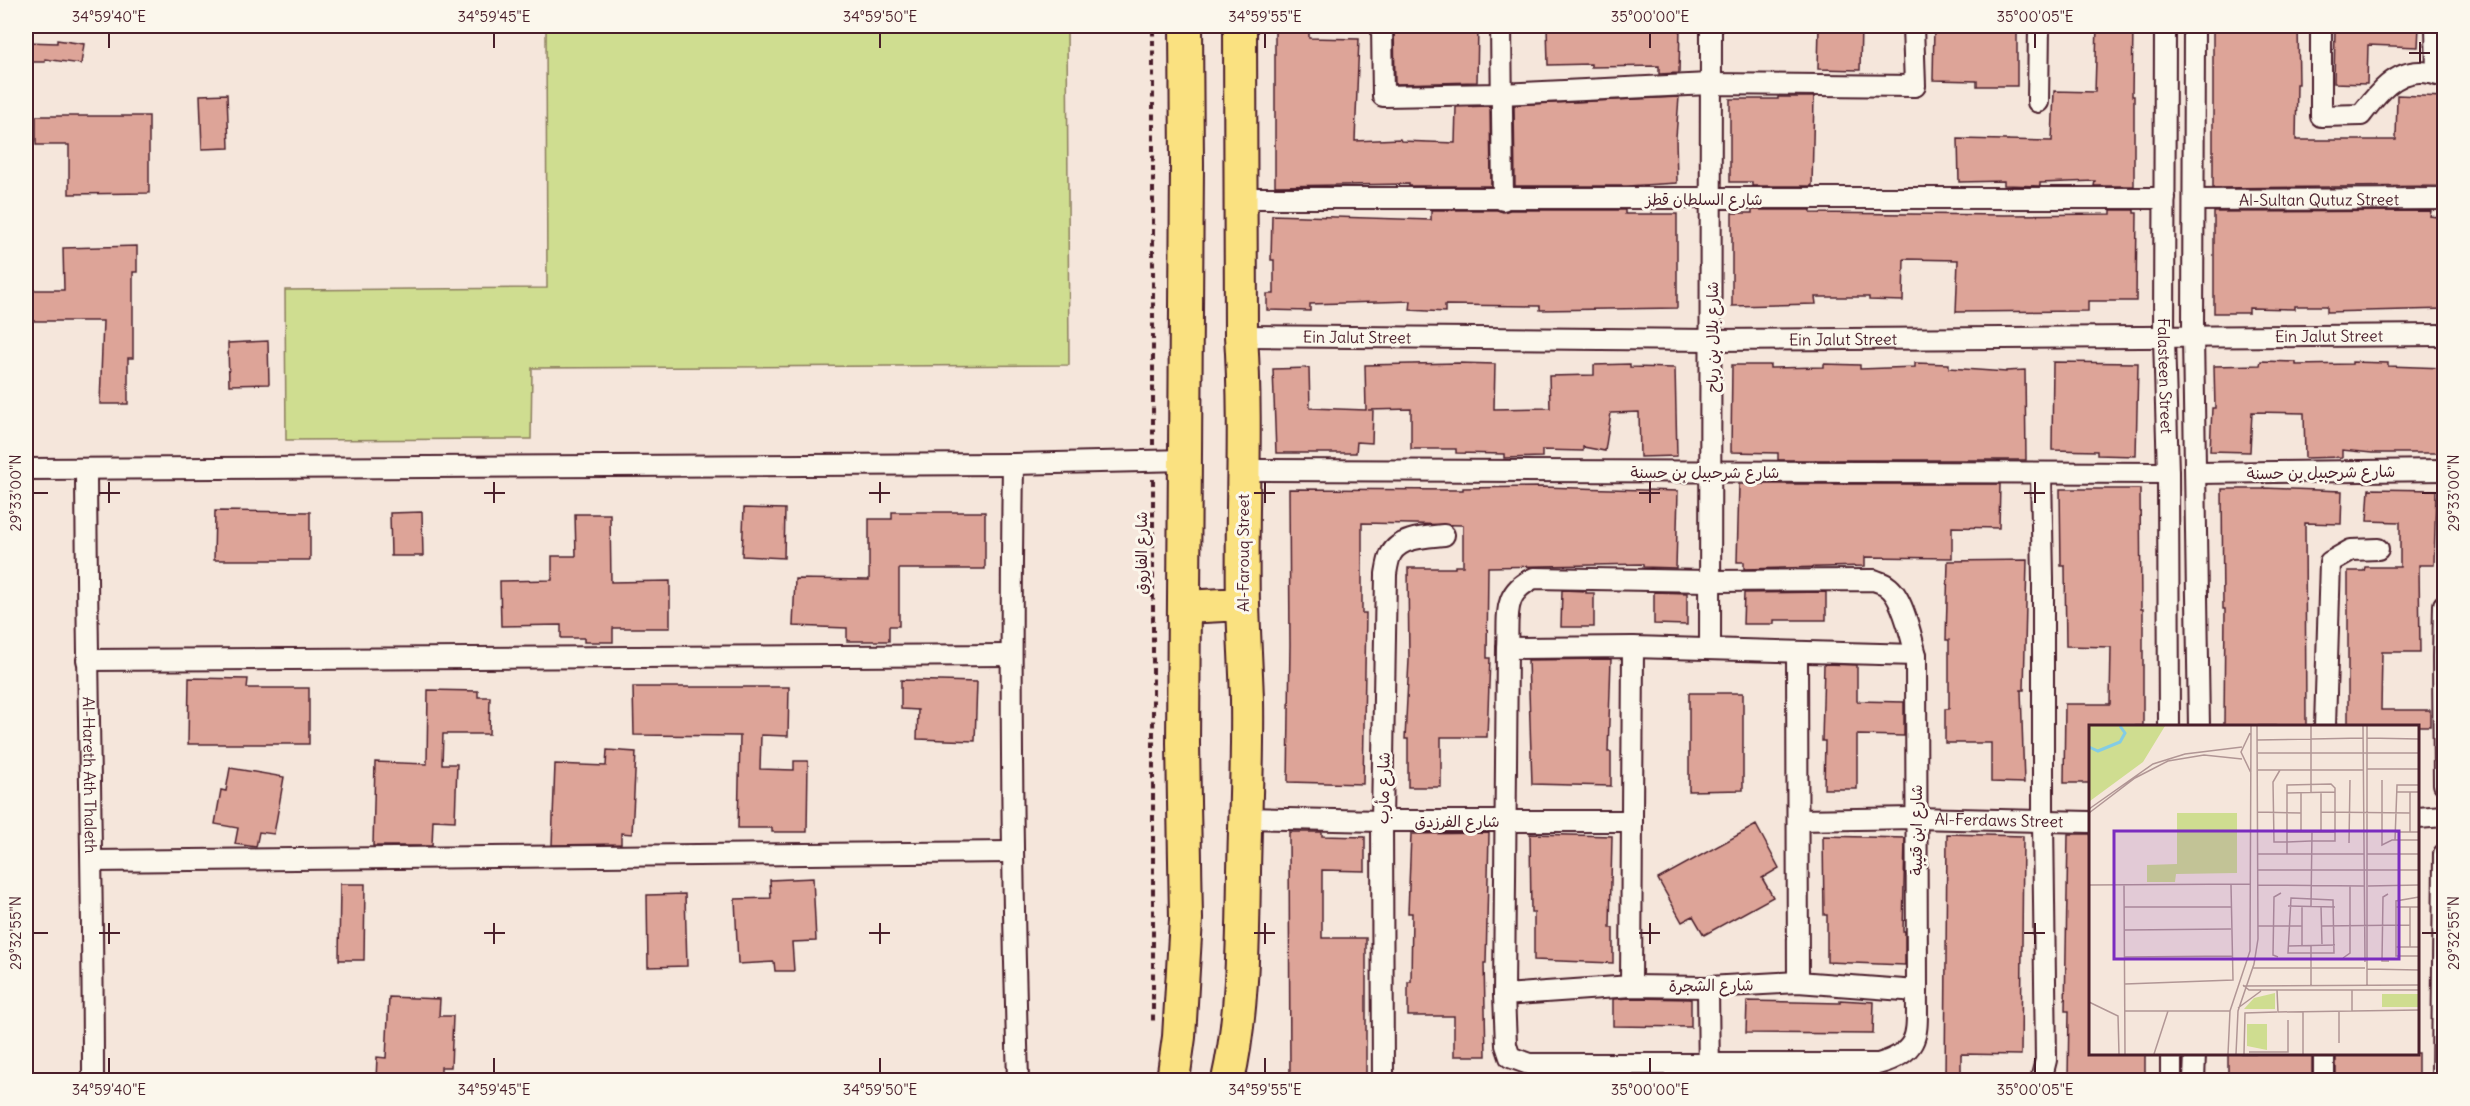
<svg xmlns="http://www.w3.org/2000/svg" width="2470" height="1106" font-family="Delius,'Playpen Sans Arabic',sans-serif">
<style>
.green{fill:#cfdd90;stroke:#8c7e5e;stroke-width:1.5}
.building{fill:#dda498;stroke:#4a1f2b;stroke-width:1.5}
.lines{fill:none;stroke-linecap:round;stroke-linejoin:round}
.minor-casing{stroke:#4a1f2b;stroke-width:24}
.primary-casing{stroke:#4a1f2b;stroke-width:36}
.path{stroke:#4a1f2b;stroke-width:4;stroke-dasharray:6 4.5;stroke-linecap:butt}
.minor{stroke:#fbf7ec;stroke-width:20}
.primary{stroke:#fae180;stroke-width:32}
.ticks{fill:none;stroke:#4a1f2b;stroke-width:2}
.labels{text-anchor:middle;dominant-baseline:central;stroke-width:6;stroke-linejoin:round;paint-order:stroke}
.street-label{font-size:16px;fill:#4a1f2b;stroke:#fbf7ec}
.inset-river{fill:none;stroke:#83cce4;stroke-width:3}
.inset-road{fill:none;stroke:#b19695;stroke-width:1.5}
.view{fill:#7b2cbf;fill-opacity:0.15;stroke:#7b2cbf;stroke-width:3}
.inset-edge{fill:none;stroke:#4a1f2b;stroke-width:3}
.neatline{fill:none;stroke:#4a1f2b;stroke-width:2}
.ticks-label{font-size:15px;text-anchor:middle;fill:#4a1f2b}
</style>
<rect width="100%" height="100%" fill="#f5e6db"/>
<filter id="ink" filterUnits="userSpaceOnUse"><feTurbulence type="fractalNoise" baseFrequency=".0167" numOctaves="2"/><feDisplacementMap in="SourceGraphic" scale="12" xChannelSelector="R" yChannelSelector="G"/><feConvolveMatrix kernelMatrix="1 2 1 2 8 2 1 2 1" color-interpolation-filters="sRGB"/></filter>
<g filter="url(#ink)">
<path class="green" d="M546 26H1067L1069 365 532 368 531 439 286 440 285 290 547 288Z"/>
<path class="building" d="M1275 26H1309V38L1359 39 1355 141 1400 139 1401 141 1455 143 1456 107 1490 106 1491 186H1409V184L1275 186Z
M1394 26H1478L1477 82 1395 84Z
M1547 26H1680L1679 73 1659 74V66L1591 67V64L1548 65Z
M1819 26H1861L1860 70 1818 69Z
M1934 26H2017V86H1977V81L1933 80Z
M2097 26H2133L2132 96H2134V186H2094L2095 181 2040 183V186L2004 185V181L1959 182 1958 139 2052 141 2054 91 2095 92Z
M2213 26H2298L2299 84H2297L2296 140H2396L2397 95 2445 97V186L2213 188Z
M2335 26H2419L2418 47 2368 45 2367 84 2334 83Z
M57 40 84 44 81 64 45 59V62H26V42L57 43Z
M227 94 229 148 202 149 200 95Z
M1679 97 1676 137 1677 183 1627 186H1515L1514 105Z
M1778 97H1814L1812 186H1752V182H1730V99H1778Z
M36 116H149V193L69 194V145H36Z
M1431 210H1497L1503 212 1510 210H1625V214H1677V308L1540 310V306L1445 305V312L1410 310 1411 301 1310 304V311L1267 310V294H1274V260H1271L1272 215 1431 220Z
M1752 210H1811V213L2006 215 2111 214V210H2134V213H2137L2136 301H2088V311L1956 312 1958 260 1904 259 1903 301 1869 300V297H1815L1816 304 1732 306V213H1752Z
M2431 211 2430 216 2445 218V309L2327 312V306H2295V309L2249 308V313H2214V212Z
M137 246V272H133V358H128V404H100L103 321H26V290H64L63 248Z
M268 341 269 384 229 385 228 343Z
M2261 361 2296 362V365L2352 364V362L2388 363V366L2445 368V453H2372L2342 450V457L2305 458 2304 413 2252 412 2250 452 2210 451 2212 408H2215L2214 366 2260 365Z
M2053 362 2138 363 2136 456 2097 455V451L2052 450Z
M1458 363 1495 364 1494 409 1550 408 1549 376 1594 375V365L1630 364V367L1675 368 1677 456 1640 457 1639 412 1611 413 1605 451 1583 447V451L1542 450V457L1504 458V454L1456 453V449H1411V409L1368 410H1373L1372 443 1357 442 1356 453H1276L1273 369 1309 368 1310 408 1366 410 1365 365Z
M1915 363 1949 364V368L2006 372V371L2025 370 2026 460H1778V453L1731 452 1732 365H1770V368L1824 367V364L1860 365V369L1915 367Z
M1739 484H2000L1999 528 1952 527V558L1865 557V566L1744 569V562H1737Z
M1542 487 1678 491 1676 568 1643 567V564L1488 567 1487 658H1490L1487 737H1441V787H1408V739H1405L1409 660 1408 568H1455V566H1463V525L1362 523V613H1366L1363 784 1288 782 1290 645 1289 489 1463 490V488Z
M2264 488 2342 491 2341 524 2305 523 2306 726H2224L2225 609H2223L2222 489H2264Z
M2060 489H2140L2141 609H2143V726H2091V783H2064L2065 704H2110L2111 647 2066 646 2065 566H2061Z
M2369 489 2436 490 2434 565H2419L2420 652H2382L2381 710H2430V726H2348V571H2364L2365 567H2400V522L2367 521Z
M744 508 785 509 784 558 742 556Z
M215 511 310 512V560H214Z
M422 512 423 556H391L390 513Z
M892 512H985V569H899V626H889V641H847V628L793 626 795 579 869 580V519H892Z
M575 514H610L611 582 670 581V628H613V642H584V638H561V625L501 626 500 581 552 580V556H576Z
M2027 560 2024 690H2021L2024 783 1991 782V743H1945V709H1949V640H1946L1948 561Z
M1562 590 1586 591V593H1594V627H1561Z
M1654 592 1687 593V625L1654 624Z
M1826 592V620H1774V624H1743L1744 593Z
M1611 659 1608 752H1611V786L1532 784 1528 660Z
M1824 664 1857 665V701L1904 702V736L1857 735V789H1824L1825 741H1822Z
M189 678 248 679 247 688H309V744H188Z
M901 680 977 682 975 741 917 739 918 710 901 709Z
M633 687H789L788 736 761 735 760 769 794 770V761H808L807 832H772V828H738L740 736 634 735Z
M428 690 478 691V697H490L489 734H443L442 764H457L455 821 433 820 432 846H373L375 762 427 764Z
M1689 693H1743V790L1689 791Z
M607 750 636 752 632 834 621 833V844L552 845 555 764 606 766Z
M230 768 284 777 274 834 259 832 256 847 235 844 238 828 215 824 221 790 226 791Z
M1756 825 1779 868 1762 878 1773 897 1704 935 1693 916 1682 922 1658 879Z
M1289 832H1322V836L1365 837V871L1322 870V938H1366V1080H1290Z
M1489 833 1486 963H1484L1486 1056H1454V1016H1408V982H1411L1412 913H1408L1411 834Z
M1530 834 1612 836 1610 928H1613V963L1534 960V912H1531Z
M1947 834 2023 836 2021 1055 1961 1054V1080H1945Z
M2068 834H2091V1053H2145V1080H2068L2069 1011H2065Z
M1823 836 1905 838 1903 931H1905V965L1827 962V915H1824Z
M813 878 816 941 792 942 794 971H775L774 962 738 964 735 899 771 898 770 880Z
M340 884H365L364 960H339Z
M685 894 687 966 648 967 647 895Z
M389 997 440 999 439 1016H453L451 1067H441V1080H376L377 1057 386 1058Z
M1631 998 1691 999V1027L1613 1026V999Z
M1840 1000 1874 1002 1873 1034 1746 1033 1747 1001 1840 1003Z
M2228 1053H2312V1080H2228Z
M2336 1053H2418V1080H2336Z"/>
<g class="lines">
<defs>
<g id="minor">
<path d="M1382 26 1383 96 1500 94 1709 84 1915 86 1913 26"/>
<path d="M1501 26 1503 200"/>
<path id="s1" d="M2165 26 2164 338 2168 473 2169 726"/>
<path d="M2194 26 2193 336 2199 726"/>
<path d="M2321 26V116L2361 115C2376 96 2394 71 2421 72 2429 72 2436 75 2444 75"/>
<path d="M2436 26 2437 75"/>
<path d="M2038 102 2039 26"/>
<path d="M1242 198H2165"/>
<path id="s2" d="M2195 200 2444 199"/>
<path id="s3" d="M1241 336 1712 340 2444 335"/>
<path d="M1013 464C1010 670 1012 875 1018 1080"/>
<path d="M26 469 1013 464 1186 460"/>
<path id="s4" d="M86 469C87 673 93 876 93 1080"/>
<path d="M1242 470 2168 473"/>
<path d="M2041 473 2043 579V821L2046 1060 2041 1080"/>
<path d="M2197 473 2444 470"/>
<path d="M1534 578 1709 581 1874 580C1878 582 1884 583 1887 586 1903 596 1911 637 1916 655L1917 991C1916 1031 1924 1051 1878 1064H1529L1510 1057 1506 1045 1504 995 1507 648C1509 617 1501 593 1534 578Z"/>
<path d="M2444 605 2443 657 2444 784"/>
<path d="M1507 648 1633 647 1916 655"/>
<path d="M1710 649 1711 26"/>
<path d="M1797 652 1798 982"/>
<path d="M87 660 1011 655"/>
<path d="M2325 726 2330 562 2351 550 2378 549"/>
<path d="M1245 818 1382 821H1632"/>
<path d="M2418 818 2444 816"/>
<path id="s5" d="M1799 820 1915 818 2090 822"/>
<path d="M93 861 1012 852"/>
<path d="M1631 986 1633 647"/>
<path d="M1708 987 1709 1080"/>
<path d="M1504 995 1631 986 1708 987 1798 982 1917 991"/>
<path d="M2171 1054V1080"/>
<path d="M2324 1054V1080"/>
<path d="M1383 1080 1382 821 1386 574C1387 568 1388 560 1391 554 1400 537 1427 537 1444 535"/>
<path d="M2194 1080 2195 1054"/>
<path d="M2442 1080 2444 854"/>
</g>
<path id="primary" d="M1184 607 1243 604
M1173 1080 1179 1037 1186 919 1183 743 1187 165 1186 26
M1228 1080C1243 1014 1243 940 1244 872 1245 815 1248 757 1247 700 1246 668 1244 636 1243 604 1241 515 1247 425 1241 336L1240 26"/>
</defs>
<use href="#minor" class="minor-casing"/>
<use href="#primary" class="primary-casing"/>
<path class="path" d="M1153 445V26
M1153 479V1024"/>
<use href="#minor" class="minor"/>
<use href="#primary" class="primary"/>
</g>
</g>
<path class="ticks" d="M109 33V48M494 33V48M880 33V48M1265 33V48M1650 33V48M2035 33V48M2420 42V63M2409 53H2430M109 482V503M494 482V503M880 482V503M1265 482V503M1650 482V503M2035 482V503M33 493H48M99 493H120M484 493H505M869 493H890M1254 493H1275M1639 493H1660M2024 493H2045M2422 493H2437M109 923V944M494 923V944M880 923V944M1265 923V944M1650 923V944M2035 923V944M33 933H48M99 933H120M484 933H505M869 933H890M1254 933H1275M1639 933H1660M2024 933H2045M2422 933H2437M109 1058V1073M494 1058V1073M880 1058V1073M1265 1058V1073M1650 1058V1073M2035 1058V1073"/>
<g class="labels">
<g class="street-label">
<text x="1704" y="199">شارع السلطان قطز</text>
<text stroke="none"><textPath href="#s2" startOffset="124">Al-Sultan Qutuz Street</textPath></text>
<text stroke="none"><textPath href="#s3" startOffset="1088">Ein Jalut Street</textPath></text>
<text stroke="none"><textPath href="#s3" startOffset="116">Ein Jalut Street</textPath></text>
<text transform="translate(1712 337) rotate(-90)">شارع بلال بن رباح</text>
<text stroke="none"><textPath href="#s3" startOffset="602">Ein Jalut Street</textPath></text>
<text stroke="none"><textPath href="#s1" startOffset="350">Falasteen Street</textPath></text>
<text x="1705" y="472">شارع شرحبيل بن حسنة</text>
<text transform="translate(2321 472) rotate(-1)">شارع شرحبيل بن حسنة</text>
<text transform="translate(1141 553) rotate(-90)">شارع الفاروق</text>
<text transform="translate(1243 553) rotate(-90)">Al-Farouq Street</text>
<text stroke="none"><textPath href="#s4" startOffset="306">Al-Hareth Ath Thaleth</textPath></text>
<text transform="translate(1383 788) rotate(-89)">شارع مأرب</text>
<text stroke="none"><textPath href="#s5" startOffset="200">Al-Ferdaws Street</textPath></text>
<text x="1457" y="821">شارع الفرزدق</text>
<text transform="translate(1916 830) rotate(-90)">شارع ابن قتيبة</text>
<text transform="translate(1711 985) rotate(-1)">شارع الشجرة</text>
</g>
</g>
<g transform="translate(2089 725)">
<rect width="330" height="330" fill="#f5e6db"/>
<path d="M0 1H76L54 37 1 76ZM88 88H148V148L87 149 86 157H58V140L88 139ZM186 268V284H155L165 273ZM293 269H330V282H293ZM158 299H178V325L158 321Z" fill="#cfdd90"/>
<path class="inset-river" d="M0 22 9 26 31 17 36 8 31 1"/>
<path class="inset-road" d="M274 1 276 237M278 1V260M161 8 152 27 162 48M278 13 330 14M168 15 274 13M169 28H330M278 44H330M169 45H275M191 45 184 57 185 117H198L222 116H246V63L242 59 198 60V129M293 55V120L303 115H330M307 67H330M198 68 246 67M212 68V107M222 68V1M0 84 64 39 96 29 153 22M169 87 212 88M232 87 321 88M0 88 46 53 79 36 115 30 153 34M198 107H246M232 107V68M306 107H330M321 107V67M306 115 308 60H330M260 118 261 55M168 129H275M278 129H330M169 145H330M0 160 161 159M35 160 36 329M169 160 275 161M279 161 330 160M299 169 294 172 293 236H300M330 172 307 176V231H330M202 173 244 175 245 228H199ZM199 181 246 182M222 181 223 107M232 181 233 219M35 182H142M307 182H330M169 201H213M233 201 321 200M36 205 142 204M213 220V181M199 221 246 220M307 222H330M321 222V182M36 232 143 231M189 232 184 230 185 172 192 168M254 233 261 228V161M164 243H276M278 244 330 245M36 259 144 255 142 160M154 260 160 265H330M222 260V220M154 261 330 260M188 265 189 287 330 285M263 265V286M0 277 29 291 30 329M149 283 172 266M36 286H141M250 318V287M160 327H199V295M65 329 79 286M139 329 141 286 161 226 162 1M147 329 149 286 165 239 169 214 168 1M155 329 156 288 188 287M214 329V287"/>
<path class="view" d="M25 106H310V234H25Z"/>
<rect width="330" height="330" class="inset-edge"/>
</g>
<rect width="2470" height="1106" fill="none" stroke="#fbf7ec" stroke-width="66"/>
<rect x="33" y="33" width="2404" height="1040" class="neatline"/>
<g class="ticks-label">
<text x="109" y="22">34°59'40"E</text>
<text x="494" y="22">34°59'45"E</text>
<text x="880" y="22">34°59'50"E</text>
<text x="1265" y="22">34°59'55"E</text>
<text x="1650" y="22">35°00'00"E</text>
<text x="2035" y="22">35°00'05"E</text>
<text transform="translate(16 493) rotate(-90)" y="5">29°33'00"N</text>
<text transform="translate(2454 493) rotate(-90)" y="5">29°33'00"N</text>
<text transform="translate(16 933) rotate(-90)" y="5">29°32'55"N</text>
<text transform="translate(2454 933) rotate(-90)" y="5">29°32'55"N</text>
<text x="109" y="1095">34°59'40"E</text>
<text x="494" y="1095">34°59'45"E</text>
<text x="880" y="1095">34°59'50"E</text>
<text x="1265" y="1095">34°59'55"E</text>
<text x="1650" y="1095">35°00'00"E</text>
<text x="2035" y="1095">35°00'05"E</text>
</g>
</svg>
